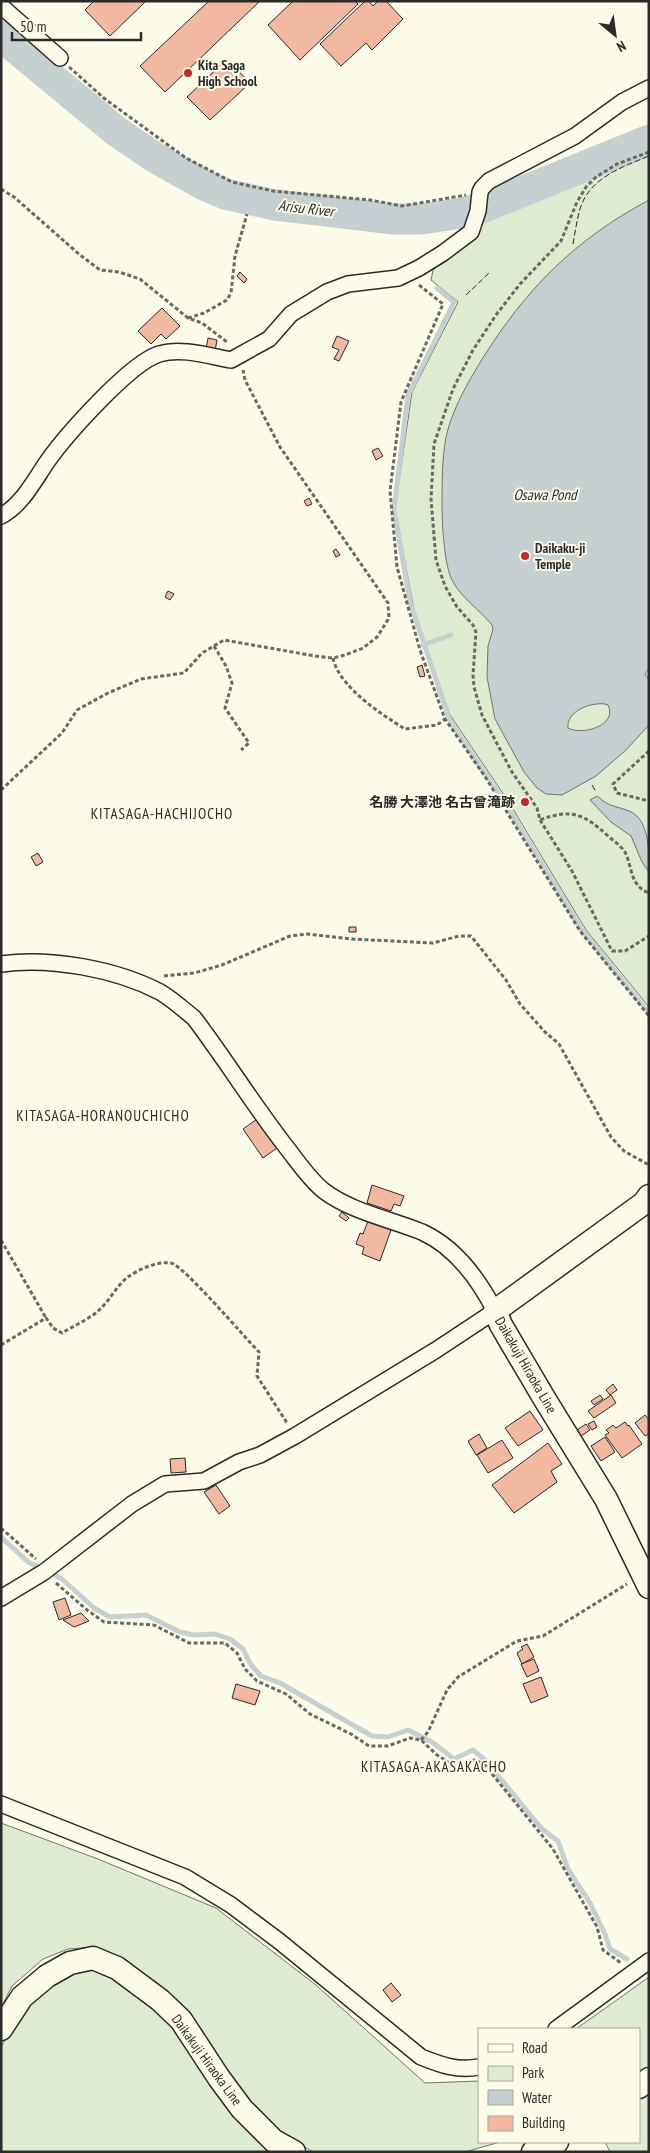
<svg xmlns="http://www.w3.org/2000/svg" width="650" height="2153" font-family="'PT Sans Narrow','Noto Sans JP',sans-serif">
<style>
.green{fill:#deebd1;stroke:#74746e}
.water{fill:#c7d0d0;stroke:#74746e;fill-rule:evenodd}
.lines{fill:none;stroke-linecap:round;stroke-linejoin:round}
.stream{stroke:#c7d0d0;stroke-width:5}
.river{stroke:#c7d0d0;stroke-width:31}
.building{fill:#f2b8a0;stroke:#2b2b2b}
.street-casing{stroke:#2b2b2b;stroke-width:18}
.secondary-casing{stroke:#2b2b2b;stroke-width:25}
.path{stroke:#6a6964;stroke-width:3;stroke-dasharray:4 2.5;stroke-linecap:butt}
.street{stroke:#fdfbea;stroke-width:15}
.secondary{stroke:#fdfbea;stroke-width:22}
.fence{stroke:#2b2b2b;stroke-width:1;stroke-dasharray:6 2.5;stroke-linecap:butt}
.poi-dot{fill:#c62828;stroke:#fdfbea;stroke-width:2}
.labels{text-anchor:middle;dominant-baseline:central;stroke-width:4;stroke-linejoin:round;paint-order:stroke}
.poi-label{font-size:14px;font-weight:bold;fill:#2b2b2b;stroke:#fdfbea;text-anchor:start}
.street-label{font-size:14px;fill:#2b2b2b;stroke:#fdfbea}
.water-label{font-size:15px;font-style:italic;fill:#2b2b2b;stroke:#fdfbea}
.neighbourhood-label{font-size:15px;letter-spacing:1px;fill:#2b2b2b;stroke:#fdfbea}
</style>
<rect width="100%" height="100%" fill="#fdfbea"/>
<path class="green" d="M649 144V1007L586 930 508 801 450 715 415 616 395 508 412 392 458 302 431 280 433 270 479 233 484 214Z
M1 1823 98 1859 216 1908 316 1985 425 2083 479 2081V2142H500L465 2152H313L287 2136 259 2113 124 1962 96 1947 68 1949 43 1959 12 1986 1 2008Z
M94 1966C172 2007 221 2085 274 2152H1V2047L26 2004 70 1971Z
M649 1977V2152H610L605 2142H639V2029H576Z"/>
<path class="water" d="M649 200V668L645 674 649 680V725L626 750 596 776 562 795 546 794 537 788 524 772 495 719 487 677 488 646 493 629 492 625C479 609 462 599 452 580 444 564 442 523 442 505 442 482 442 459 446 437 452 410 467 384 481 361 525 290 574 240 649 200ZM605 704 608 705C618 725 583 736 568 728 566 711 591 702 605 704Z
M597 796C611 808 614 805 629 811 650 819 649 853 649 872L642 862 631 836 611 822 590 800Z"/>
<g class="lines">
<path class="stream" d="M437 288 454 302 408 395 394 509 410 602 450 721 507 806 582 930 649 1013
M423 645 451 635
M1 1537 28 1562 62 1579 94 1608 110 1617 146 1615 180 1632 194 1635 215 1634 230 1639 243 1649 251 1665 261 1676 280 1683 372 1736 388 1737 408 1730 432 1742 454 1759 473 1750 485 1760 542 1829 558 1841 568 1869 590 1903 605 1934 610 1949 627 1959"/>
<path class="river" d="M1 36 116 131 154 157 204 185 225 194 275 205 394 219H422L462 213 487 206 649 140"/>
</g>
<path class="building" d="M94 1H146L110 36 85 10Z
M209 1H260L165 92 140 66Z
M293 1H355L358 4 300 60 268 25Z
M365 1H369L373 6 378 1H386L403 19 372 50 366 43 341 66 320 44Z
M227 59 250 83 210 120 187 97Z
M240 272 247 279 244 283 237 276Z
M162 308 180 326 166 339 161 334 151 344 138 331Z
M337 336 349 341 339 361 334 359 339 350 332 347Z
M208 338 217 340 215 351 206 349Z
M378 448 383 456 376 460 372 451Z
M309 498 312 504 307 506 304 501Z
M336 549 340 555 336 557 333 551Z
M168 591 174 594 170 600 165 597Z
M422 665 425 676 420 677 417 667Z
M38 853 43 862 36 866 31 857Z
M349 927H356V932H349Z
M257 1119 277 1148 263 1158 243 1129Z
M372 1185 404 1196 400 1206 394 1204 391 1211 367 1203Z
M342 1212 349 1218 346 1221 339 1216Z
M368 1221 391 1230 380 1261 362 1254 364 1247 356 1244 360 1233 363 1234Z
M613 1384 617 1390 610 1395 606 1390Z
M600 1395 603 1399 594 1405 591 1401Z
M611 1395 616 1403 594 1418 588 1411Z
M530 1411 543 1430 518 1446 505 1428Z
M645 1415 649 1420V1434L645 1436 635 1423Z
M594 1421 597 1427 592 1430 588 1424Z
M625 1422 628 1426 629 1425 642 1444 622 1458 605 1435 609 1433 606 1430 613 1425 616 1428Z
M586 1424 590 1430 578 1438 574 1432Z
M479 1434 487 1448 476 1455 468 1441Z
M605 1437 615 1452 601 1461 591 1446Z
M502 1440 513 1458 488 1473 477 1455Z
M548 1443 562 1464 551 1471 557 1482 514 1513 492 1485Z
M185 1458 186 1472 171 1473 170 1459Z
M216 1485 230 1506 219 1514 204 1492Z
M65 1598 71 1615 59 1620 53 1602Z
M81 1613 89 1621 74 1627 63 1620Z
M527 1644 534 1657 522 1664 517 1653 523 1649 521 1647Z
M534 1659 539 1671 527 1677 521 1664Z
M541 1677 548 1696 531 1703 523 1684Z
M236 1684 260 1691 255 1705 232 1698Z
M391 1983 401 1995 392 2002 383 1990Z"/>
<g class="lines">
<defs>
<path id="street" d="M1 6 60 58
M1 516C22 505 34 481 47 462 66 435 130 363 159 354 182 347 209 356 231 360L269 339 291 314 327 292 348 284 398 278 419 268 443 253 471 232 478 211 480 192 482 188 489 181 575 136 622 102 649 88
M1 964C50 957 116 969 160 992 172 999 183 1009 194 1018 226 1060 254 1106 287 1148 298 1162 309 1179 324 1191 352 1212 390 1219 422 1232 455 1247 479 1280 495 1311L436 1350 295 1436 260 1455 239 1462 204 1481 165 1484 132 1504 44 1572 1 1598
M1 1804 185 1877 231 1905 279 1941 421 2057C441 2065 457 2071 479 2067
M556 2029 649 1961"/>
<path id="secondary" d="M649 1196 644 1203 495 1311 501 1325 544 1398 606 1499 649 1587
M1 2029 22 1997 47 1976 70 1963 93 1958 117 1968 160 2000 181 2020 219 2078 242 2109 274 2141 294 2152
M639 2087 649 2079
M533 2152 557 2142"/>
</defs>
<use href="#street" class="street-casing"/>
<use href="#secondary" class="secondary-casing"/>
<path class="path" d="M69 67 105 99 186 158 232 182 273 191 370 200 402 206 466 195
M649 152 617 164 596 177 586 187 577 202 561 241 520 284 496 315 473 350 453 389 434 444 431 499 436 560 445 586 457 607 473 625 476 632 473 675 474 687 482 715 512 772 537 808 540 820C571 808 584 814 608 836 614 841 621 846 625 852 633 868 629 885 649 893
M1 189 14 197 80 255 100 270 119 272 140 279 188 318 202 323 227 342
M419 285 443 304 401 402 390 491 397 567 420 650 445 719 486 778 580 931 649 1016
M188 318 204 313 227 300 231 293 235 256 247 214
M214 646 226 666 232 683 225 708 249 743 241 750
M333 658C339 687 381 714 405 729L437 725 445 719
M649 751 613 784 617 793 649 801
M1 790 62 733 77 710 108 693 141 679 184 673 202 653 224 640 315 656 333 658 345 655 363 648 377 637 389 618 388 603 280 447 245 380 243 370
M540 820 572 871 612 951H625L649 936
M164 976 194 973 222 965 290 936 307 934 351 939 433 943 459 936H471L506 980 520 1004 545 1032 559 1044 611 1137 624 1151 649 1165
M1 1240 46 1318
M1 1345 46 1318 53 1328 62 1333C73 1326 88 1320 98 1311 109 1302 116 1286 128 1277 139 1269 158 1261 171 1263 183 1265 246 1339 259 1352L257 1376 287 1423
M1 1528 36 1559
M56 1583 87 1610 104 1622 154 1625 189 1643H225L237 1653 245 1669 257 1681 286 1694 310 1714 351 1734 369 1746H388L410 1738 421 1740 437 1755 451 1764 475 1760 484 1764 553 1849 597 1927 603 1950 621 1963
M421 1740 428 1732 447 1690 458 1677 517 1641 543 1636 627 1584"/>
<use href="#street" class="street"/>
<use href="#secondary" class="secondary"/>
<path class="fence" d="M573 244C575 232 577 220 580 209 589 178 622 167 649 156
M466 295 490 272
M592 785 596 792"/>
</g>
<g class="poi-dot">
<circle cx="188" cy="73" r="5"/>
<circle cx="525" cy="556" r="5"/>
<circle cx="525" cy="802" r="5"/>
</g>
<g class="labels">
<g class="poi-label">
<text x="198" y="65">Kita Saga<tspan x="198" dy="16">High School</tspan></text>
<text x="535" y="548">Daikaku-ji<tspan x="535" dy="16">Temple</tspan></text>
<text x="515" y="802" text-anchor="end">名勝 大澤池 名古曾滝跡</text>
</g>
<g class="street-label">
<text transform="translate(526 1365) rotate(60)">Daikakuji Hiraoka Line</text>
<text transform="translate(207 2060) rotate(54)">Daikakuji Hiraoka Line</text>
</g>
<g class="water-label">
<text transform="translate(306 208) rotate(7)">Arisu River</text>
<text x="545" y="494">Osawa Pond</text>
</g>
<g class="neighbourhood-label">
<text x="162" y="813">KITASAGA-HACHIJOCHO</text>
<text x="103" y="1115">KITASAGA-HORANOUCHICHO</text>
<text x="434" y="1766">KITASAGA-AKASAKACHO</text>
</g>
</g>
<rect width="650" height="2153" fill="none" stroke="#2b2b2b" stroke-width="5"/>
<rect x="478" y="2028" width="162" height="115" fill="#fdfbea" stroke="#a9a89e"/>
<rect x="488" y="2044" width="25" height="8" fill="#fdfbea" stroke="#a9a89e"/>
<text x="522" y="2053" font-size="15" fill="#2b2b2b">Road</text>
<rect x="488" y="2066" width="25" height="15" fill="#deebd1" stroke="#a9a89e"/>
<text x="522" y="2078" font-size="15" fill="#2b2b2b">Park</text>
<rect x="488" y="2090" width="25" height="15" fill="#c7d0d0" stroke="#a9a89e"/>
<text x="522" y="2103" font-size="15" fill="#2b2b2b">Water</text>
<rect x="488" y="2116" width="25" height="15" fill="#f2b8a0" stroke="#a9a89e"/>
<text x="522" y="2128" font-size="15" fill="#2b2b2b">Building</text>
<g transform="translate(615 35) rotate(151)" stroke="#fdfbea" stroke-width="4" paint-order="stroke">
<path d="M0-4L9 19L0 12L-9 19Z" fill="#2b2b2b"/>
<text y="-8" font-size="14" font-weight="bold" text-anchor="middle" fill="#2b2b2b">N</text>
</g>
<path d="M12 32v8h129v-8" fill="none" stroke="#2b2b2b" stroke-width="2.5"/>
<text x="20" y="32" font-size="15" fill="#2b2b2b" stroke="#fdfbea" stroke-width="4" paint-order="stroke">50 m</text>
</svg>
